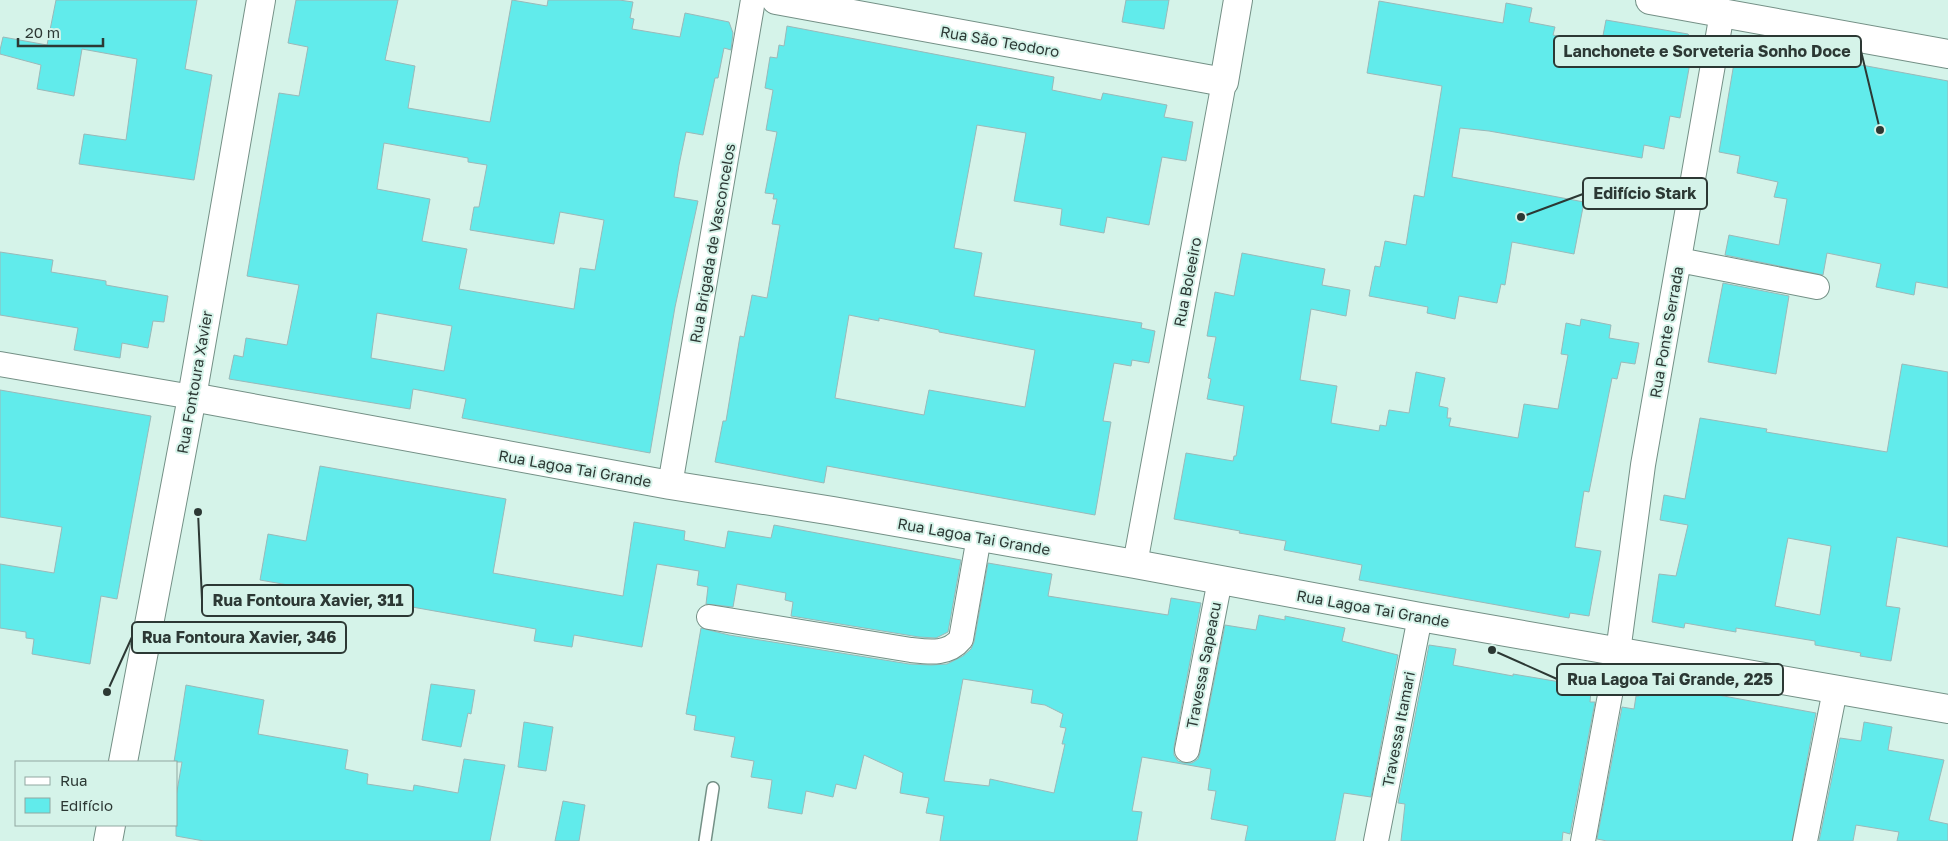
<svg xmlns="http://www.w3.org/2000/svg" width="1948" height="841" font-family="'Golos Text',sans-serif">
<style>
.building{fill:#61ebeb;stroke:#9ab9b9;fill-rule:evenodd}
.lines{fill:none;stroke-linecap:round;stroke-linejoin:round}
.service-casing{stroke:#749086;stroke-width:14}
.minor-casing{stroke:#749086;stroke-width:26}
.tertiary-casing{stroke:#749086;stroke-width:30}
.secondary-casing{stroke:#749086;stroke-width:30}
.service{stroke:#fff;stroke-width:11}
.minor{stroke:#fff;stroke-width:24}
.tertiary{stroke:#fff;stroke-width:28}
.secondary{stroke:#fff;stroke-width:28}
.labels{text-anchor:middle;dominant-baseline:central;stroke-width:4;stroke-linejoin:round;paint-order:stroke}
.street-label{font-size:15px;fill:#2c3834;stroke:#d5f3e9}
.leader{fill:none;stroke:#2c3834;stroke-width:2}
.callout-dot{fill:#2c3834;stroke:#d5f3e9;stroke-width:2}
.callout{fill:#d5f3e9;stroke:#2c3834;stroke-width:2}
.callout-label{font-size:16px;text-anchor:middle;font-weight:bold;fill:#2c3834}
</style>
<rect width="100%" height="100%" fill="#d5f3e9"/>
<path class="building" d="M56 0H197L185 69 212 75 194 180 79 164 84 134 126 140 137 59 82 49 74 96 37 89 41 65 0 54V50L3 37 47 45Z
M296 0H398L385 60 415 66 408 108 490 122 512 0 547 6 548 0H619L633 2 630 18 634 19 632 29 680 37 685 13 729 22 733 33 731 50 724 48 718 78H715L703 135 686 132 679 165 674 197 698 201 675 307 650 453 462 418 466 399 413 389 410 409 229 379 234 355 243 357 246 338 287 345 299 285 247 276 279 93 299 96 308 47 288 43ZM384 143 468 158V162L487 165 479 207H474L470 230 554 244 560 212 604 220 595 270 580 268 574 309 459 289 467 249 422 241 430 199 377 189ZM377 313 452 326 444 371 371 358Z
M1126 0H1169L1164 29 1122 22Z
M1379 1 1503 23 1506 3 1532 8 1529 22 1555 27 1553 35 1601 46 1606 20 1688 34 1694 41 1680 118 1670 116 1664 149 1644 145 1642 158 1489 131 1460 128 1452 177 1584 202 1574 254 1512 242 1505 285 1501 284 1497 303 1459 296 1455 319 1427 313 1428 307 1369 296 1375 266 1380 267 1385 241 1406 245 1414 195 1424 197 1442 86 1367 73Z
M787 26 1054 77 1052 90 1101 100 1103 93 1167 105 1164 117 1193 122 1186 161 1162 157 1149 225 1107 217 1104 233 1060 225 1062 209 1014 201 1026 133 977 125 954 248 982 253 974 296 1142 323 1141 328 1155 331 1149 363 1132 360 1131 366 1114 363 1103 421 1111 422 1095 515 827 466 824 483 715 462 723 421H726L740 336 744 337 752 295 767 298 780 225 772 224 777 199H773L774 194 765 193 777 132 766 130 773 90 765 88 770 57 777 58 779 45 784 46ZM849 315 879 321V318L939 330V332L1035 350 1025 407 929 390 924 415 835 398Z
M1753 45 1948 81V288L1916 282 1914 295 1876 287 1881 264 1827 253 1823 275 1725 255 1729 235 1779 245 1787 199 1774 197 1778 182 1737 173 1740 156 1719 152 1736 51Z
M0 252 53 260 51 272 106 281V285L168 296 164 322 153 321 148 348 122 343 120 358 74 350 78 328 0 315Z
M1242 253 1325 269 1322 285 1350 290 1346 316 1311 309 1300 380 1337 386 1331 423 1379 431 1380 425 1386 426 1389 410 1409 413 1416 372 1445 378 1439 406 1448 408 1447 418H1451L1449 426 1518 438 1524 404 1558 409 1568 355 1561 354 1566 323 1580 326 1581 319 1611 325 1609 338 1639 343 1635 364 1621 362 1617 379 1612 378 1589 492 1584 491 1575 547 1601 551 1589 616 1570 613 1569 618 1359 580 1362 565 1284 550 1286 541 1239 533 1240 531 1174 519 1186 453 1233 461 1234 456H1236L1244 406 1207 399 1211 379 1208 378 1216 337 1207 336 1215 292 1234 296Z
M1723 283 1789 296 1776 374 1708 362Z
M1902 364 1948 372V547L1897 537 1886 606 1900 608 1891 661 1860 656 1861 653 1815 645V641L1736 628V632L1685 623 1684 628 1652 622 1659 574 1676 576 1688 525 1660 520 1664 495 1685 499 1700 418 1767 429 1766 432 1887 452ZM1788 538 1831 546 1820 615 1775 606Z
M0 390 151 416 117 599 101 596 90 664 32 654 34 639 26 638V632L0 628V564L54 573 62 527 0 517Z
M320 466 506 499 493 573 623 596 634 522 685 531 684 540 725 548 728 531 771 538 774 525 961 560 948 632 936 638 919 637 791 616 793 602 785 600 786 593 737 584 733 607 706 604 708 587 697 585 699 571 657 564 642 647 574 635 572 647 534 641 536 629 260 580 268 534 306 541Z
M988 563 1052 574 1048 596 1168 615 1171 598 1201 603 1174 747V755L1178 761 1184 763H1192L1198 759 1200 753 1225 625 1256 630 1259 615 1285 620V616L1345 628 1342 641 1398 655 1371 797 1344 793 1335 841H1245L1248 826 1211 819 1216 791 1208 790 1211 769 1142 757 1132 811 1142 812 1137 841H940L944 816 926 813 929 798 900 793 903 773 864 755 856 789 836 784 833 797 806 791 802 814 768 808 772 780 751 777 754 761 731 757 735 737 694 730 696 716 686 714 701 628 729 635 909 664 931 665 947 664 963 656 971 649 974 642ZM963 679 1033 690 1031 703 1045 705 1063 714 1060 727 1066 728 1062 744H1065L1054 793 990 779 989 786 944 781Z
M1429 645 1456 649 1453 665 1513 676V674L1572 684 1571 687 1591 691 1590 702H1595L1570 834 1563 832 1562 841H1401L1405 804 1398 803Z
M1642 681 1816 713 1792 841H1607L1597 839 1622 707 1634 709 1636 696H1639Z
M431 684 475 690 471 714 468 713 461 747 422 740Z
M186 685 264 700 258 734 348 750 345 769 368 774 367 784 413 791 414 785 458 793 464 759 505 765 490 841H204L176 836V797L182 762H174Z
M524 722 553 727 546 771 518 767Z
M1864 722 1892 727 1888 750 1944 760 1929 820 1948 824V841H1897L1899 832 1856 825 1853 841H1819L1840 738 1861 741Z
M563 801 585 805 579 841H555Z"/>
<g class="lines">
<defs>
<path id="service" d="M705 841 713 788"/>
<path id="minor" d="M1679 260 1817 287
M0 364 192 397
M670 485 753 0
M1135 564 1224 82
M709 617 911 650C929 652 948 655 961 639L979 537
M1187 750 1220 580
M1376 841 1420 617
M1583 841 1618 652 1643 465 1722 13
M1805 841 1835 690"/>
<path id="tertiary" d="M192 397 670 485 833 511 1135 564 1420 617 1948 709"/>
<path id="secondary" d="M776 0 1224 82 1238 0
M1650 0 1948 54
M123 762 192 397 261 0
M108 841 111 825"/>
</defs>
<use href="#service" class="service-casing"/>
<use href="#minor" class="minor-casing"/>
<use href="#tertiary" class="tertiary-casing"/>
<use href="#secondary" class="secondary-casing"/>
<use href="#service" class="service"/>
<use href="#minor" class="minor"/>
<use href="#tertiary" class="tertiary"/>
<use href="#secondary" class="secondary"/>
</g>
<g class="labels">
<g class="street-label">
<text transform="translate(1000 41) rotate(10)">Rua São Teodoro</text>
<text transform="translate(712 243) rotate(-80)">Rua Brigada de Vasconcelos</text>
<text transform="translate(1187 282) rotate(-79)">Rua Boleeiro</text>
<text transform="translate(1666 332) rotate(-80)">Rua Ponte Serrada</text>
<text transform="translate(194 382) rotate(-80)">Rua Fontoura Xavier</text>
<text transform="translate(575 468) rotate(10)">Rua Lagoa Tai Grande</text>
<text transform="translate(974 536) rotate(10)">Rua Lagoa Tai Grande</text>
<text transform="translate(1373 608) rotate(10)">Rua Lagoa Tai Grande</text>
<text transform="translate(1203 665) rotate(-79)">Travessa Sapeacu</text>
<text transform="translate(1398 729) rotate(-79)">Travessa Itamari</text>
</g>
</g>
<path class="leader" d="M1880 130L1861 51M1521 217L1583 194M198 512L202 600M107 692L132 637M1492 650L1557 679"/>
<g class="callout-dot">
<circle cx="1880" cy="130" r="5"/>
<circle cx="1521" cy="217" r="5"/>
<circle cx="198" cy="512" r="5"/>
<circle cx="107" cy="692" r="5"/>
<circle cx="1492" cy="650" r="5"/>
</g>
<g class="callout">
<rect x="1554" y="36" width="307" height="31" rx="5"/>
<rect x="1583" y="178" width="124" height="31" rx="5"/>
<rect x="202" y="585" width="211" height="31" rx="5"/>
<rect x="132" y="622" width="214" height="31" rx="5"/>
<rect x="1557" y="664" width="226" height="31" rx="5"/>
</g>
<g class="callout-label">
<text x="1707" y="57">Lanchonete e Sorveteria Sonho Doce</text>
<text x="1645" y="199">Edifício Stark</text>
<text x="308" y="606">Rua Fontoura Xavier, 311</text>
<text x="239" y="643">Rua Fontoura Xavier, 346</text>
<text x="1670" y="685">Rua Lagoa Tai Grande, 225</text>
</g>
<rect x="15" y="761" width="162" height="65" fill="#d5f3e9" stroke="#91a8a1"/>
<rect x="25" y="777" width="25" height="8" fill="#ffffff" stroke="#91a8a1"/>
<text x="60" y="786" font-size="15" fill="#2c3834">Rua</text>
<rect x="25" y="798" width="25" height="15" fill="#61ebeb" stroke="#91a8a1"/>
<text x="60" y="811" font-size="15" fill="#2c3834">Edifício</text>
<path d="M18 38v8h85v-8" fill="none" stroke="#2c3834" stroke-width="2.5"/>
<text x="25" y="38" font-size="15" fill="#2c3834" stroke="#d5f3e9" stroke-width="4" paint-order="stroke">20 m</text>
</svg>
